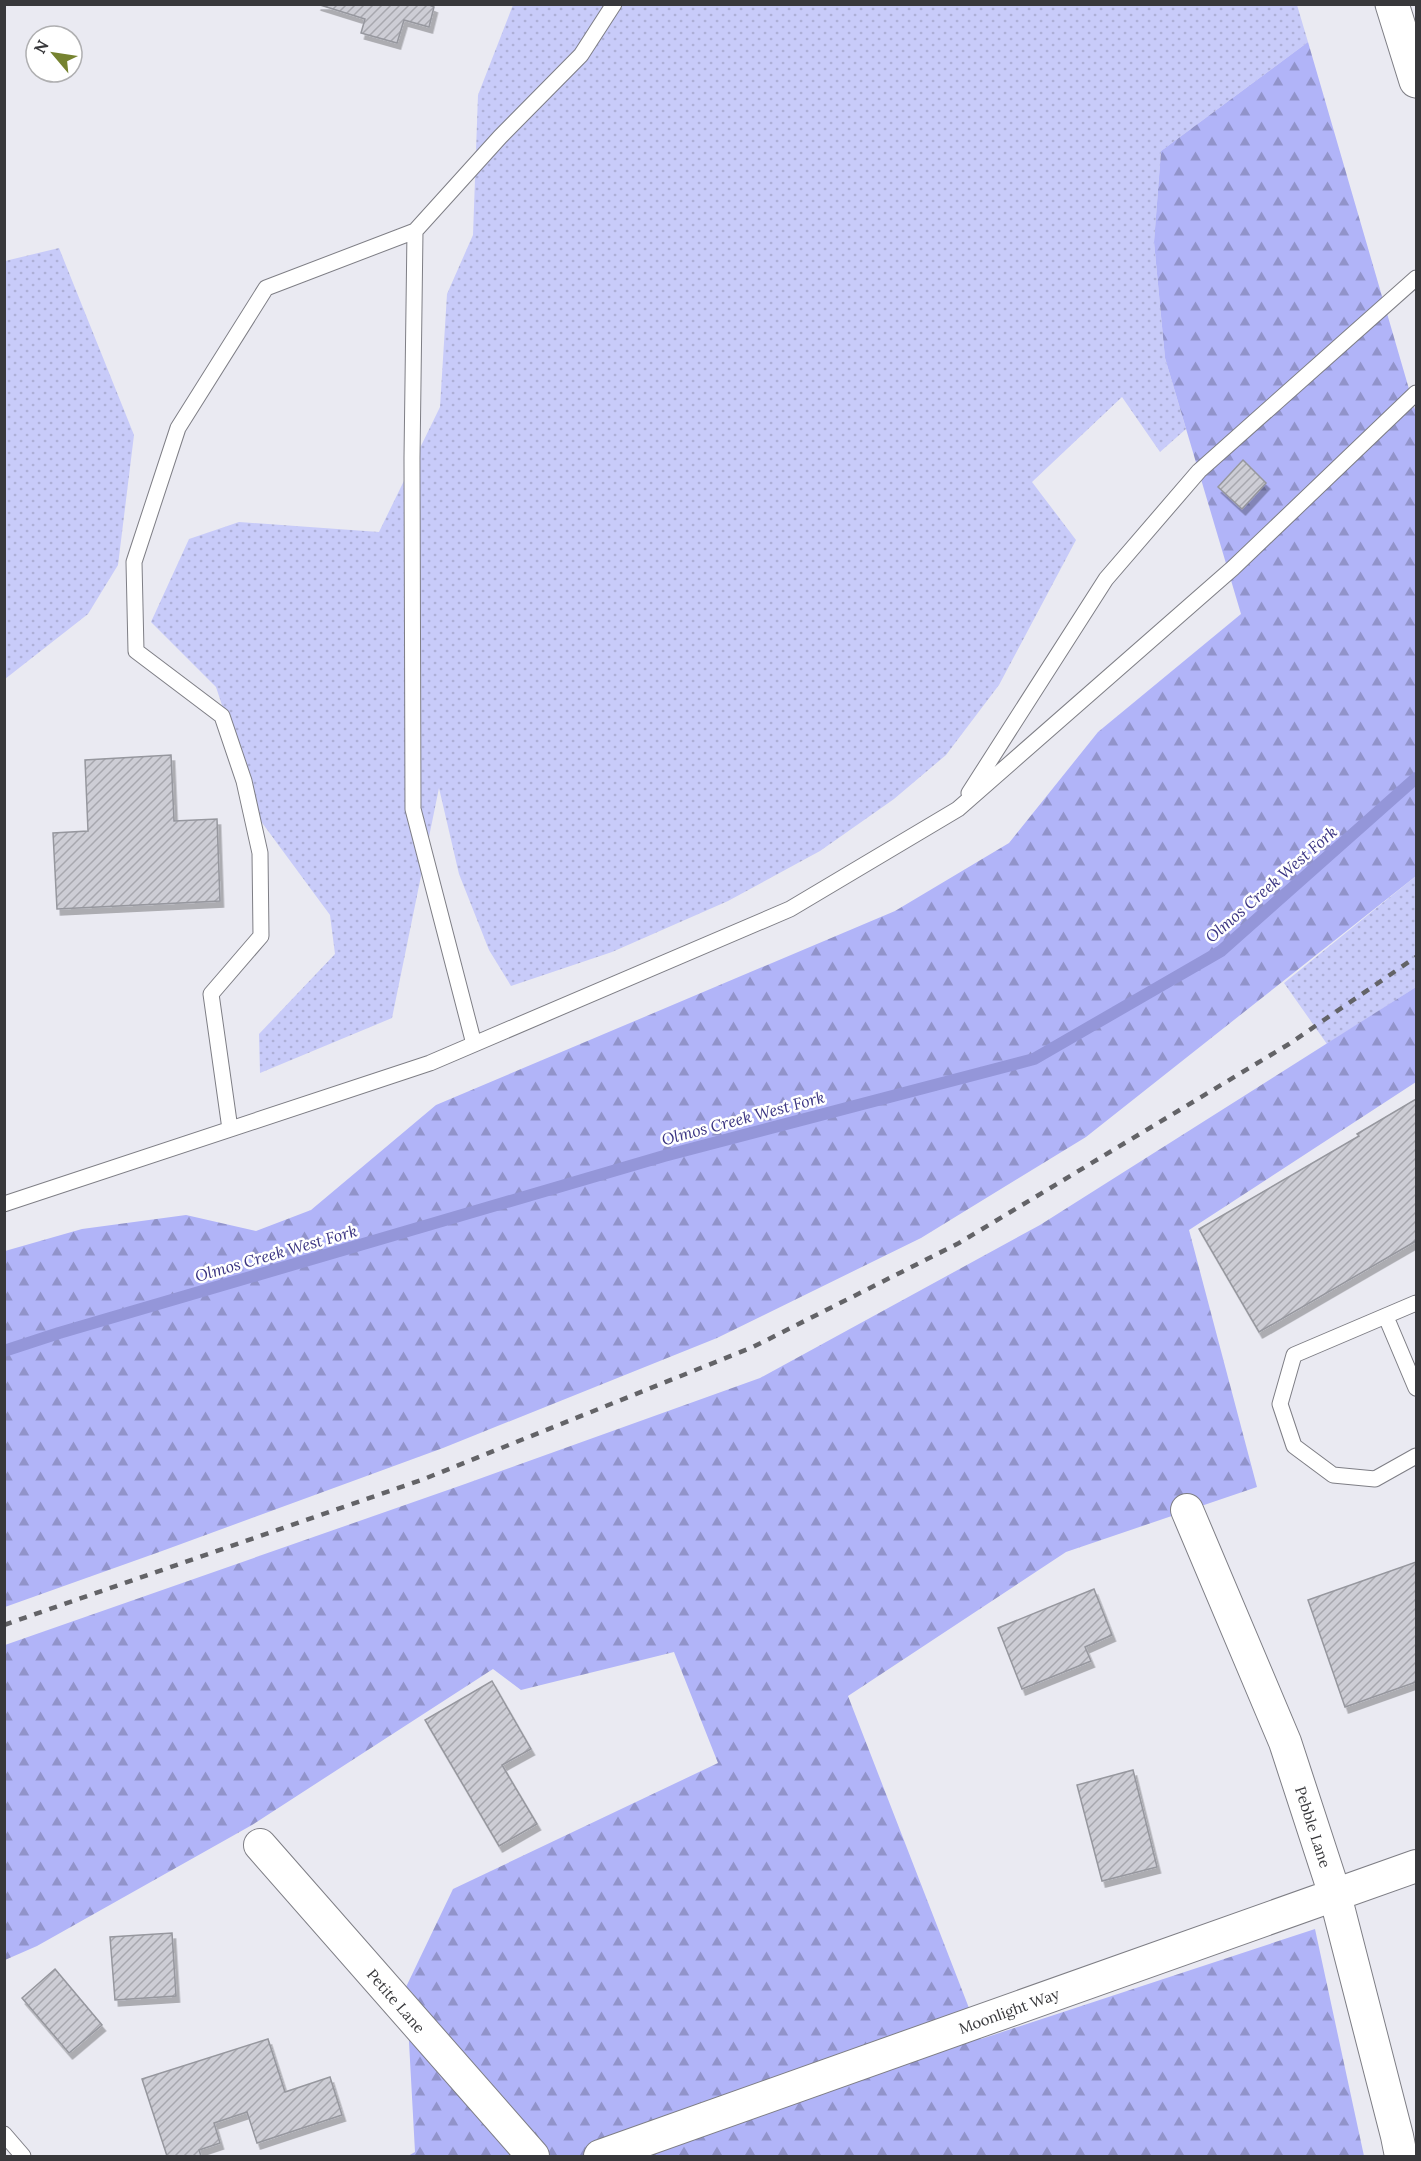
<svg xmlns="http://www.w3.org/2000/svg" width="1421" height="2161" font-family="Lora,serif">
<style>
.grass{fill:url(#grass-dots)}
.forest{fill:url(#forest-firs)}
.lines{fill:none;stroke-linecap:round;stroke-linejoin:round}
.stream{stroke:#9496d9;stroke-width:12}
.building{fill:url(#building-hatch);stroke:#96979e;stroke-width:1.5;filter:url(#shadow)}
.service-casing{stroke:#7e7e85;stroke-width:17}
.minor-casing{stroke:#7e7e85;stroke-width:34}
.primary-casing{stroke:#7e7e85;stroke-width:35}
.service{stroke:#fff;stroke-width:15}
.minor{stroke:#fff;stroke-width:32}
.primary{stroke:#fff;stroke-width:33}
.rail{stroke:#636367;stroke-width:4.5;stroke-dasharray:8 8;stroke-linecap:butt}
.labels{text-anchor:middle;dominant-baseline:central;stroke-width:5;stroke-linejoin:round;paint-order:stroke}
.street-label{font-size:15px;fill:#38383b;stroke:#fff}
.water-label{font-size:16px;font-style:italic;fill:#3a3482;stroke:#fff}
</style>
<defs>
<pattern id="grass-dots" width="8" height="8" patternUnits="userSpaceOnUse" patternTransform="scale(1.5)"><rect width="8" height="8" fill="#c8cbf9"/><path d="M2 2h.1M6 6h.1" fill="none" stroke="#adafd6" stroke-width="1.8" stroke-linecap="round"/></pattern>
<pattern id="forest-firs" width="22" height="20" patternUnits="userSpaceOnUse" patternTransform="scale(1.5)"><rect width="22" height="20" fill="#b1b4f8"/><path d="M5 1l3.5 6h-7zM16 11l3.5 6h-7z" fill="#9193ca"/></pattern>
<pattern id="building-hatch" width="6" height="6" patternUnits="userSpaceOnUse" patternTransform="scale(1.5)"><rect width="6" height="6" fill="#cdcdd5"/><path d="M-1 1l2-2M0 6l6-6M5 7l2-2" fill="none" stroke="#a7a7ae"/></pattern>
<filter id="shadow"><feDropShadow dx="3.5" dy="6" stdDeviation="0" flood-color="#0004"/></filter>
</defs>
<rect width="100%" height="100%" fill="#eaeaf2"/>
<path class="grass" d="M513 5H1297L1308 42 1161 151 1154 242 1165 358 1186 429 1160 452 1122 397 1032 482 1076 540 999 685 946 755 894 799 820 851 728 901 612 952 511 986 489 950 459 874 439 788 392 1018 260 1073 259 1034 335 954 330 915 260 820 216 687 151 622 189 539 239 522 379 532 440 407 447 294 473 235 478 95Z
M59 248 134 435 118 565 88 614 5 679V261Z
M1416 876V987L1327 1044 1284 983Z"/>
<path class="forest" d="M1308 42 1416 413V876L1086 1137 921 1238 717 1338 443 1448 162 1551 5 1607V1251L82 1229 186 1215 256 1231 311 1210 436 1105 895 911 1009 843 1098 732 1241 614 1165 358 1154 242 1161 151Z
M1416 987V1082L1189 1230 1257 1487 1066 1552 848 1696 981 2039 1315 1929 1364 2156H408L415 2152 406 1987 453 1889 718 1763 674 1652 521 1690 493 1669 252 1825 37 1946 5 1960V1645L465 1484 760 1378 1040 1225Z"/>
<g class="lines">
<path class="stream" d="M4 1351 59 1333 664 1156 1034 1059 1221 951 1416 778"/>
</g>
<path class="building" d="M317 4H427L434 7 429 27 404 20 397 43 361 33 365 19Z
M1243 460 1266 483 1242 509 1218 487Z
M171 755 174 821 217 819 220 901 57 909 53 833 88 831 85 760Z
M1416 1099V1241L1259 1332 1199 1229 1359 1136 1357 1134Z
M1416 1562V1682L1345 1707 1308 1600Z
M1094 1589 1112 1635 1085 1647 1091 1661 1022 1689 998 1628Z
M492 1681 531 1749 502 1765 537 1824 499 1846 425 1720Z
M1133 1770 1157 1867 1102 1881 1077 1785Z
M172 1933 176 1996 115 2000 110 1937Z
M55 1969 102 2025 69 2053 22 1998Z
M268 2039 285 2092 330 2077 342 2115 257 2143 247 2112 214 2123 220 2143 199 2150 201 2156H167L142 2079Z"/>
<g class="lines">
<defs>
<path id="service" d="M969 793 1106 579 1199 471 1416 278
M474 1044 413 809 412 458 415 231 500 137 581 55 614 4
M230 1129 211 994 261 936 260 853 244 781 222 716 136 651 134 562 178 428 266 288 415 231
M4 1204 430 1063 790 909 958 809 1233 568 1416 393
M1416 1303 1294 1355 1280 1404 1294 1446 1333 1475 1375 1479 1416 1456
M1386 1317 1416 1388
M4 2134 23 2156"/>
<path id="minor" d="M1187 1510 1285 1742 1335 1895 1397 2136 1401 2156
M260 1845 533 2156
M600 2156 1416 1866"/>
<path id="primary" d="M1392 4 1416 81"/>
</defs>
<use href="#service" class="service-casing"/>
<use href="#minor" class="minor-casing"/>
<use href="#primary" class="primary-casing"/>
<use href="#service" class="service"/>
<use href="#minor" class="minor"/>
<use href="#primary" class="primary"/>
<path class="rail" d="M4 1625 424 1479 753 1347 959 1243 1289 1044 1416 957"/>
</g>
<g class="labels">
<g class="street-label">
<text transform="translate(1313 1827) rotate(72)">Pebble Lane</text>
<text transform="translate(396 2001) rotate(49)">Petite Lane</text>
<text transform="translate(1009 2011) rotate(-20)">Moonlight Way</text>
</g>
<g class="water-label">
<text transform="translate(1271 884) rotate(-41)">Olmos Creek West Fork</text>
<text transform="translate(743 1118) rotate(-15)">Olmos Creek West Fork</text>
<text transform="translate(276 1253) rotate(-16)">Olmos Creek West Fork</text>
</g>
</g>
<rect width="1421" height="2161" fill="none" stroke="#38383b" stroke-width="12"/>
<g transform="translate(54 54) rotate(299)"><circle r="28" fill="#ffffff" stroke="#afafb1" stroke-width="1.5"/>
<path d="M0-4.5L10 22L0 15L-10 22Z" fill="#768330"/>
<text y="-9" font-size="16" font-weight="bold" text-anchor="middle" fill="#38383b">N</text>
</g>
</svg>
